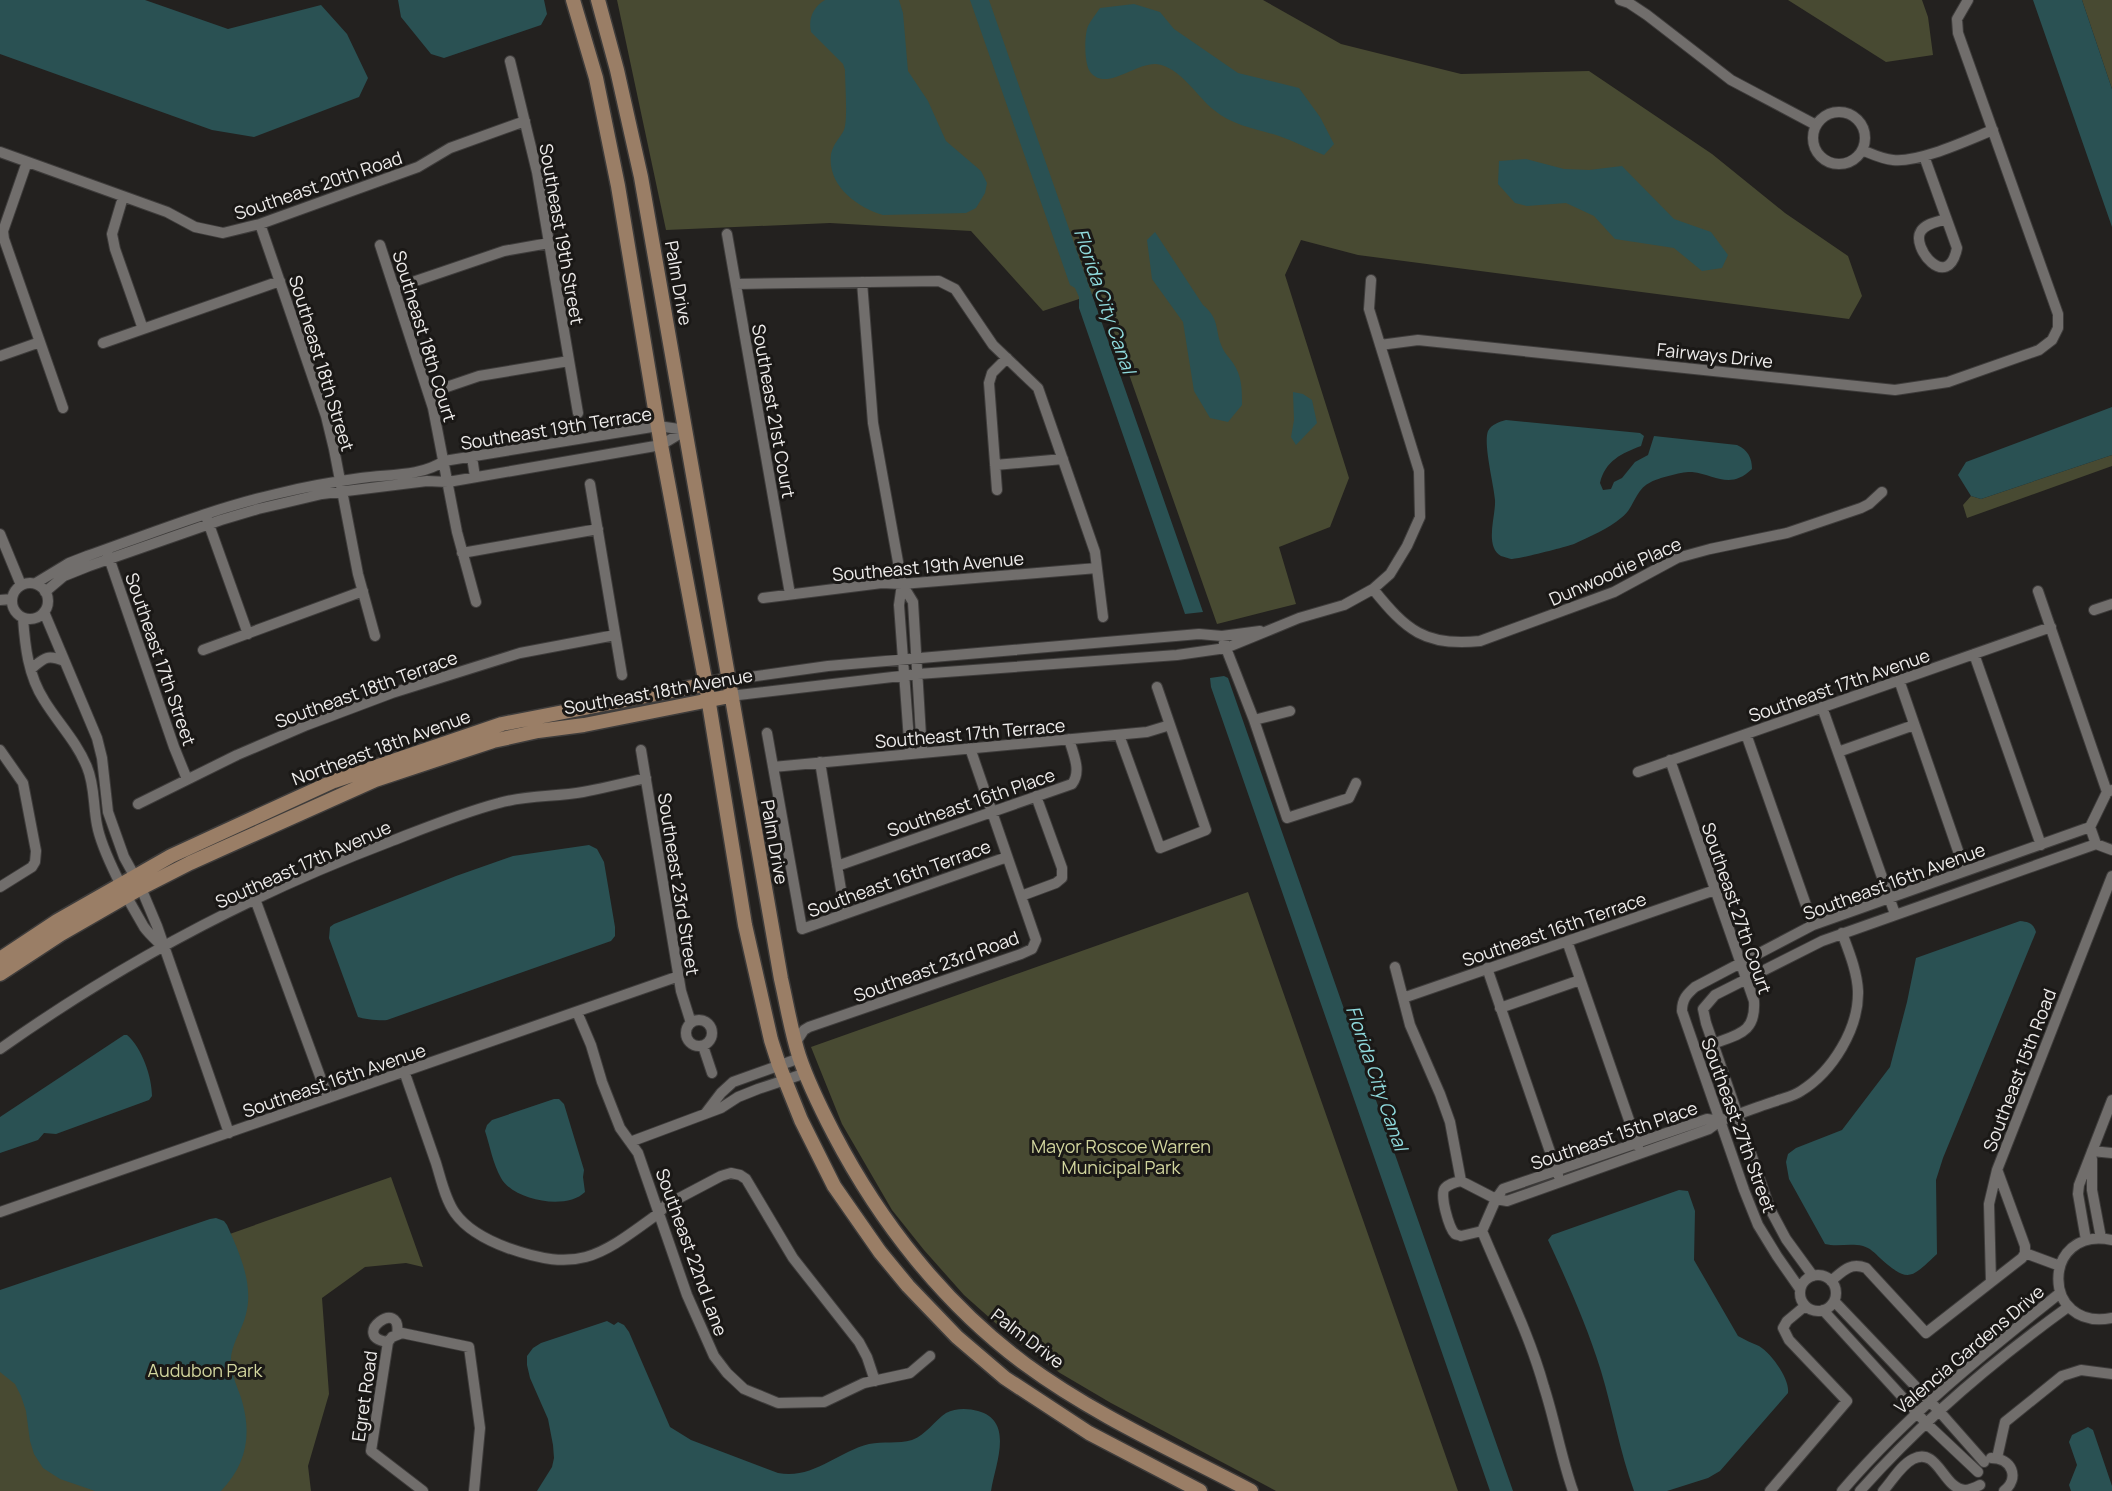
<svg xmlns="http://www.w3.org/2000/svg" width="2112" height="1491" font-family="Manrope,sans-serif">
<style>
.green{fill:#484a32}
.water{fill:#2a5153}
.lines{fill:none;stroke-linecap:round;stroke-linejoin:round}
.street-casing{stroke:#3e3c3b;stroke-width:12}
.secondary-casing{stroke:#3e3c3b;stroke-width:17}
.street{stroke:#716e6c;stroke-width:10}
.secondary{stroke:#9a7e66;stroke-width:14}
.labels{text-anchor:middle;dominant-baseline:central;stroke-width:6;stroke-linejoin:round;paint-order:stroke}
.street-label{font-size:18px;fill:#eeeceb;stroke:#1a1816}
.park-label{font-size:18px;fill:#d2d69e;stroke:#1a1816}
.water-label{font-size:19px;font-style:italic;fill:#8fdadd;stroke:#1a1816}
</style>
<rect width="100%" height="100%" fill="#23211f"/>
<path class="green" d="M617 0H1263L1341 44 1461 74 1589 71 1712 154 1785 213 1848 256 1862 296 1849 319 1358 255 1301 240 1285 275 1349 478 1330 527 1279 547 1296 604 1217 624 1100 292 1043 311 971 231 830 223 666 230Z
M1788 0H1922L1928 17 1933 55 1886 62Z
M2082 0H2112V89Z
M2112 455V466L1967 518 1963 505 1971 496 1981 499Z
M1248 892 1458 1491H1276L1111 1403 1060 1373 1010 1336 964 1295 924 1250 892 1210 842 1124 811 1047Z
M391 1177 423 1267 406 1263 365 1267 322 1298 329 1394 308 1466 311 1491H0V1315Z"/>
<path class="water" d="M0 0H145L228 29 321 5 347 34 368 78 359 97 254 137 212 130 0 54Z
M398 0H544L547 14 541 25 444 58 431 54 401 17Z
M825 0H899L903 13 908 71 928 101 946 141 981 171 987 183 985 193 976 208 966 213 883 215C856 207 827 185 831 154 833 144 840 138 844 130 848 120 845 83 845 70L843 64 811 32C808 19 813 7 825 0Z
M970 0H989L1203 612 1185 614 1079 308V297L1075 288 1070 285Z
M2033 0H2082L2112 89V227Z
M1134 4 1160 12 1174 29 1238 73 1299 88 1320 117 1334 144 1324 155C1309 149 1294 141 1279 136 1257 129 1233 126 1214 110 1196 96 1181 67 1156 64 1135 63 1107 91 1091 73 1084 66 1084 36 1088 26 1091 20 1096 14 1100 8Z
M1526 159 1564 169 1589 170 1622 166 1674 219 1711 232 1728 255 1722 268 1702 271 1674 248 1615 239 1594 216 1566 203 1527 206 1515 203 1498 184 1499 161Z
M1155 232 1203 305C1221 320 1214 331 1223 349 1225 354 1230 358 1233 363 1242 376 1242 389 1242 405L1228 422 1210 418 1194 391 1183 322 1152 279 1147 240Z
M1293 392 1303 394 1312 400 1317 423 1296 445 1291 437 1294 420Z
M2112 407V455L1981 499 1971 496 1958 475 1966 462Z
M1506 420 1640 433 1644 436 1641 446C1622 453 1605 461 1600 483L1603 490 1611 489 1614 482 1622 478 1635 462 1648 455 1654 436 1737 445C1748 450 1752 458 1752 469 1730 490 1716 475 1692 472 1684 471 1658 478 1651 482 1634 490 1635 508 1621 518 1608 529 1589 537 1574 544 1565 547 1520 559 1511 559 1510 559 1502 556 1501 556 1484 546 1496 516 1495 500 1494 485 1483 444 1488 431 1492 424 1499 422 1506 420Z
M1224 676 1228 678 1513 1491H1490L1211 687 1210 678Z
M589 845 597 849 604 862 615 927V936L611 941 387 1020C381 1021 363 1019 358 1017L329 938 330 927 334 924 456 876 513 856Z
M2020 921C2029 922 2033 923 2036 932L1943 1158 1936 1180 1937 1254C1911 1278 1909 1284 1880 1258 1875 1253 1870 1248 1863 1246 1850 1243 1837 1247 1825 1244L1789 1179 1786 1162 1788 1154 1796 1148 1842 1130 1890 1067 1907 1002 1916 958Z
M124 1035H127C142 1048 152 1077 152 1096L149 1100 56 1134 44 1133 38 1140 0 1153V1117Z
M554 1099H559L564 1104 584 1170 583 1177 585 1192C566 1211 513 1200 501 1178 493 1164 490 1146 485 1131L487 1125 492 1120Z
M1679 1190 1688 1191 1695 1211 1694 1260 1738 1336C1745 1340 1752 1343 1759 1346 1771 1353 1790 1379 1788 1393L1720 1471 1708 1478 1667 1491H1634C1620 1452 1613 1411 1601 1371 1587 1326 1568 1283 1548 1240L1552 1235Z
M216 1218 224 1221 227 1225C239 1252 254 1284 246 1314 242 1331 229 1347 231 1365 232 1377 239 1390 242 1401 252 1436 246 1465 221 1491H95L60 1479 43 1468 34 1454 30 1441 26 1411 21 1396 15 1384 0 1372V1290L210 1219Z
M607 1321 614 1325 618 1322 624 1325 629 1332 670 1427 691 1440 778 1473C812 1480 837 1452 869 1444 883 1441 898 1444 912 1440 926 1435 934 1421 946 1413 955 1408 968 1408 978 1411 1015 1421 995 1465 991 1491H537L552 1467 554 1458 553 1445 548 1419 530 1378 527 1365V1356L533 1348 541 1343Z
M2088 1427 2093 1430 2112 1486V1491H2071L2069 1485 2077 1465 2069 1442 2072 1435Z"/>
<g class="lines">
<defs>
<path id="street" d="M1620 0 1629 3 1647 15 1731 80 1816 125
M510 61 537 172 578 413
M1813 138a26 26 0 1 1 52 0a26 26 0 1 1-52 0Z
M1862 150C1872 154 1882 159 1893 160 1919 163 1968 140 1993 130
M0 152 167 212 195 227 223 233 260 224 418 167 450 148 525 121
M1924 156 1957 248C1948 293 1910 247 1921 231 1926 223 1938 222 1946 219
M27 162 3 231 4 239 63 408
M123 197 112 234 115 249 143 329
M260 224 326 416 334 449 358 574 375 636
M727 234 790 594
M380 245 433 408 457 532 476 602
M862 282 873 423 902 584 899 605 910 754
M736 284 939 281 955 289 993 345 1038 388 1095 552 1103 617
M395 288 504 251 549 243
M103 343 280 281
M1380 345 1418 340 1895 390 1948 382 2039 350 2052 340 2058 328V314L1958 33 1957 19 1968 0
M0 356 40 342
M429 393 479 376 569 361
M472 457 475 477
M995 465 1063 459
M590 484 622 675
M997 490 989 383 992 373 1007 358
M207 519 248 634
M0 534 21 585
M462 553 598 529
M108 555 174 747 187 779
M12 601a18 18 0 1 1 36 0a18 18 0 1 1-36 0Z
M36 583 69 563 87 556C149 534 212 509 276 494 304 487 332 482 361 478 389 474 420 477 444 461L658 426 686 430
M902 584 913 602 922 753
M1373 589C1406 630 1425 647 1480 641L1614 592 1677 558 1710 549 1787 533 1861 508 1869 504 1882 492
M2038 591 2107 792
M45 592 64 576 89 566 221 520 258 509 322 494 427 481 448 482 661 445 686 430
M763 598 882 583 902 584 1097 568
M0 600 12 599
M2094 610 2112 604
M44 612 97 738 102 758 108 812 124 857 141 888 157 926 229 1133
M23 618C25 646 28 675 44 700 58 723 77 742 87 767 95 786 93 805 97 825 102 852 129 902 144 927 149 934 156 940 162 946
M1224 643 1254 720 1287 818 1349 798 1356 783
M203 650 363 591
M1974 654 2041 845
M31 669C44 658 47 654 64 661
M728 680 828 666 1199 634 1222 636 1260 631
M1899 680 1965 871
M730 696 918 674 1177 655 1226 648 1299 618 1344 605 1373 589 1390 574 1407 546 1420 517 1419 471 1369 309 1371 280
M1822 707 1895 914
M1254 720 1290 711
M767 733 802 929 1007 857
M1746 734 1813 925
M1119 735 1160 848 1206 830 1157 687
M0 750 23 783 36 851 35 862 32 867 0 887
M641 750 681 991 691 1023
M1838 752 1914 725
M1670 760 1754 1001C1756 1033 1738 1034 1713 1044
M820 762 845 914
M773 767 1147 732 1170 725
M1638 772 2051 627
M138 804 237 755 307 725 392 693 520 653 615 635
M2096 844 2090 827 2107 792 2112 790
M837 866 1072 784C1082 771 1073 754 1069 739
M1021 896 1056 883 1062 878V868L1036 796
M255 899 328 1098
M1567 941 1638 1146
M1395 967 1410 1025 1440 1094 1450 1122 1461 1181
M1487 968 1558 1175
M1403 998 1715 890
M1500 1008 1580 980
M577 1012 591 1045 602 1082 620 1128 638 1153 687 1295 714 1356 727 1373 744 1389 778 1403 824 1402 864 1383 910 1373 930 1356
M686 1033a13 13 0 1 1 26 0a13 13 0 1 1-26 0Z
M796 1042 804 1030 809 1027 1021 954 1032 949 1036 940 970 748
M703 1046 712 1073
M0 1049C120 964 252 894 389 842 425 828 461 813 499 803 526 795 556 797 583 792 604 788 625 783 646 778
M404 1071C415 1102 425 1132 436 1163 441 1179 445 1199 455 1213 467 1230 489 1241 508 1248 581 1274 601 1255 659 1213L666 1205 721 1176 731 1173 740 1175 746 1179 793 1258 859 1342 867 1357 875 1381
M705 1114 721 1093 733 1082 800 1058
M1720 1121 1707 1119 1503 1189 1496 1199 1507 1201 1709 1129 1720 1121C1739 1114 1757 1107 1776 1101 1784 1098 1794 1096 1801 1091 1833 1071 1859 1028 1858 991 1857 971 1849 952 1842 933
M630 1142 721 1108 738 1097 758 1089 806 1073
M2092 1151 2112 1153
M2092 1159V1190L2101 1238
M1461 1181 1496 1199 1482 1231 1461 1236C1459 1235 1457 1235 1455 1234 1449 1228 1439 1194 1445 1188 1449 1184 1456 1182 1461 1181Z
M0 1212 679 976
M1482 1231C1503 1282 1529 1333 1544 1387 1555 1421 1561 1457 1573 1491
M2086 1240 2078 1194 2079 1185 2112 1100
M2112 1240C2041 1225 2040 1332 2112 1318
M2025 1253 2060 1266
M1800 1293a18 18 0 1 1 36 0a18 18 0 1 1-36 0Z
M1813 1276 1786 1239 1770 1209 1706 1023 1703 1009 1715 995 1822 941 2096 844 2112 850
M1831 1281C1843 1271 1850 1262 1866 1268L1926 1333 2022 1258 2025 1253V1246L1998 1172
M1991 1282 1989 1204 1997 1170 2112 876
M1800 1289 1777 1256 1758 1225 1744 1190 1682 1011C1682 999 1687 994 1695 987L1813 925 2090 827
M1834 1301 1939 1411 1984 1462
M1823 1310 1926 1423 1978 1472
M388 1342C348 1337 403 1295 397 1335
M1991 1458C2012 1458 2020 1478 2004 1491
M1997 1458 2005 1422 2062 1376 2081 1370 2112 1374
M423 1491 371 1451 388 1342 392 1337 402 1333 469 1347 480 1428 474 1491
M1770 1491 1847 1401 1789 1340 1783 1328 1787 1321 1805 1306
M1842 1491C1907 1415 1982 1355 2060 1293
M1860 1491C1922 1421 1993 1361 2068 1307
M1883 1491C1892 1481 1901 1465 1913 1459 1938 1446 1943 1489 1965 1490 1970 1490 1976 1487 1980 1485"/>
<path id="secondary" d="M573 0 596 78 618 186 661 445 706 685 745 925 771 1040 779 1065 801 1120 834 1186 880 1252 908 1286 957 1337 1005 1378 1089 1433 1200 1491
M598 0 617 70 641 177 781 979C787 1005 791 1031 799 1056 808 1083 821 1109 834 1134 880 1222 944 1304 1025 1364 1094 1415 1175 1451 1251 1491
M0 959 57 921 171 856 334 781 502 724 728 680
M0 974 61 934 141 888 190 863 375 780 493 741 538 731 584 725 730 696"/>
</defs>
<use href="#street" class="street-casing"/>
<use href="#secondary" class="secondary-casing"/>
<use href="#street" class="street"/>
<use href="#secondary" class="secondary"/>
</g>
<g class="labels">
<g class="street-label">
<text transform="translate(318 185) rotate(-19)">Southeast 20th Road</text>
<text transform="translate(562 234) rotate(80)">Southeast 19th Street</text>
<text transform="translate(679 283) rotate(80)">Palm Drive</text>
<text transform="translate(425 336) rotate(73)">Southeast 18th Court</text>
<text transform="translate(1715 355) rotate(6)">Fairways Drive</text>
<text transform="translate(322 363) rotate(73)">Southeast 18th Street</text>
<text transform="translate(774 411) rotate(80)">Southeast 21st Court</text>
<text transform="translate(556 428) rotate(-9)">Southeast 19th Terrace</text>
<text transform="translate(928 566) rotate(-5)">Southeast 19th Avenue</text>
<text transform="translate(1615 571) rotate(-24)">Dunwoodie Place</text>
<text transform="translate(161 659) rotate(71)">Southeast 17th Street</text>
<text transform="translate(1839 685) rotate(-19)">Southeast 17th Avenue</text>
<text transform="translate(366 689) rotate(-20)">Southeast 18th Terrace</text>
<text transform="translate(658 691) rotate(-10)">Southeast 18th Avenue</text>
<text transform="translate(970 733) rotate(-5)">Southeast 17th Terrace</text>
<text transform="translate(381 747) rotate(-20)">Northeast 18th Avenue</text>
<text transform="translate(971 802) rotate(-19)">Southeast 16th Place</text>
<text transform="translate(775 842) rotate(80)">Palm Drive</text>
<text transform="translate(303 864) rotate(-24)">Southeast 17th Avenue</text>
<text transform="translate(899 878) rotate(-20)">Southeast 16th Terrace</text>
<text transform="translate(1894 881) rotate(-20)">Southeast 16th Avenue</text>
<text transform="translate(679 884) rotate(81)">Southeast 23rd Street</text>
<text transform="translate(1737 908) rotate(71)">Southeast 27th Court</text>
<text transform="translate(1554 929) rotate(-19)">Southeast 16th Terrace</text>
<text transform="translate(936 966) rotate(-20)">Southeast 23rd Road</text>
<text transform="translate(2019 1070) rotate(-69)">Southeast 15th Road</text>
<text transform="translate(334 1080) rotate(-19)">Southeast 16th Avenue</text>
<text transform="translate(1739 1125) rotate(70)">Southeast 27th Street</text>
<text transform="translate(1614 1135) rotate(-19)">Southeast 15th Place</text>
<text transform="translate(692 1252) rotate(70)">Southeast 22nd Lane</text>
<text transform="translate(1028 1338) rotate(37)">Palm Drive</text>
<text transform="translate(1969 1349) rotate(-40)">Valencia Gardens Drive</text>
<text transform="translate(364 1396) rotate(-82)">Egret Road</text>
</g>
<g class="park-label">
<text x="1121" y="1146">Mayor Roscoe Warren<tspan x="1121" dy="21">Municipal Park</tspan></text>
<text x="205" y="1370">Audubon Park</text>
</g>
<g class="water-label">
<text transform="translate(1105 301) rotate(71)">Florida City Canal</text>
<text transform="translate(1377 1078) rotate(71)">Florida City Canal</text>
</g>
</g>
</svg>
